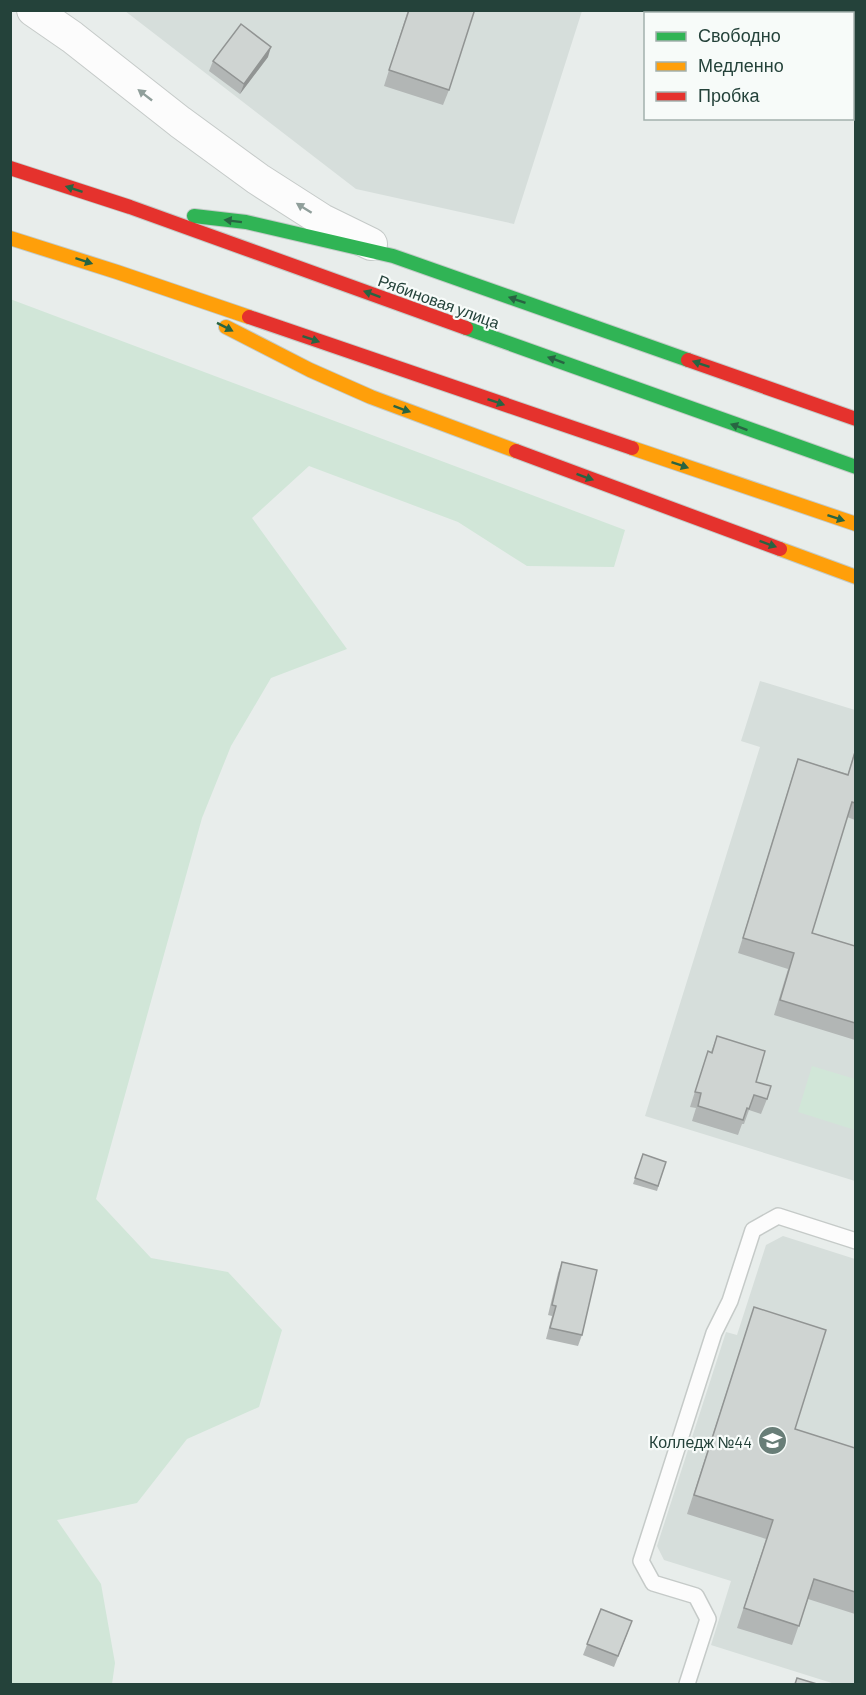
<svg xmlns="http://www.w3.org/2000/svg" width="866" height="1695" font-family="Barlow,sans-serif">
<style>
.built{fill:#d6dedb}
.green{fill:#d1e6d8}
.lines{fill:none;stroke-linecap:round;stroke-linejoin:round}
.lane-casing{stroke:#c5cac8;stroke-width:18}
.street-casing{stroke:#c5cac8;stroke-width:34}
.fast-casing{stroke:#c3cbc8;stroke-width:16}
.slow-casing{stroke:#c3cbc8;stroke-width:16}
.jam-casing{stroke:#c3cbc8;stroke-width:16}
.lane{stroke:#fcfcfc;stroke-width:15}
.street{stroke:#fcfcfc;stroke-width:32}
.fast{stroke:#30b455;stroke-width:14}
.slow{stroke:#ff9f0a;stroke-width:14}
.jam{stroke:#e5322d;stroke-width:14}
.wall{fill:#b2b6b5}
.shaded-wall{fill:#919493}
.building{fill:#cfd4d2;stroke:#919493;stroke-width:1.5}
.oneway{fill:#909f9b}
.oneway2{fill:#286442}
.labels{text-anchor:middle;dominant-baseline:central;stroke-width:4.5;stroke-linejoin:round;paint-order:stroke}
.street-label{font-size:16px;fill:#24423a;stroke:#f7fbf9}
.poi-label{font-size:16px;fill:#24423a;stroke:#f7fbf9;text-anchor:end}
</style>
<rect width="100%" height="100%" fill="#e8edeb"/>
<path class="built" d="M125 11H582L514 224 356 189Z
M760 681 855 710V1181L645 1116 760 747 741 741Z
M783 1236 855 1259V1684H835L711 1645 731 1581 664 1560 657 1546 726 1332 737 1335 766 1245Z"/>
<path class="green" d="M10 299 625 530 614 567 527 566 458 522 309 466 252 518 347 649 271 678 231 746 202 818 96 1199 151 1258 228 1272 282 1330 259 1407 187 1439 137 1503 57 1520 101 1584 115 1663 112 1684H11Z
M812 1066 855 1079V1130L798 1112Z"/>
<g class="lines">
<defs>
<path id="lane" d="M687 1684 708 1619 696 1596 653 1583 641 1561 714 1333 730 1301 753 1230 778 1216 856 1241"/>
<path id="street" d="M33 10 72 37 180 122 258 179 322 220 371 244"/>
<path id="fast" d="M194 216 246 222 393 256 688 360
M466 328 856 467"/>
<path id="slow" d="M10 238 117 272 249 317
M226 327 310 370 371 397 516 451
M632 448 856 524
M780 549 856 577"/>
<path id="jam" d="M10 168 130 207 466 328
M249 317 632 448
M688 360 856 419
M516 451 780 549"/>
</defs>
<use href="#lane" class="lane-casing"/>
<use href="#street" class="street-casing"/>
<use href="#fast" class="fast-casing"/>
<use href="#slow" class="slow-casing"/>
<use href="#jam" class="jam-casing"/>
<use href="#lane" class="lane"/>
<use href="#street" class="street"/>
<use href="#fast" class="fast"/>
<use href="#slow" class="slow"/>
<use href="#jam" class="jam"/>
</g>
<path class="wall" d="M408 10H471L449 90 443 105 384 86Z
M268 57 240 94 209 71 213 61Z
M855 750V820L847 817 812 933 855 946V1040L774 1015 788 969 738 953 793 774 798 759 848 774Z
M717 1036 756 1082 767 1099 761 1114 749 1110 744 1124H742L738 1135 692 1121 696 1108 690 1107 708 1051 711 1052Z
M643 1154 666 1162 657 1191 633 1184Z
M562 1262 582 1335 578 1346 546 1339 552 1316 548 1315 558 1273Z
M754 1307 795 1429 855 1448V1614L808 1599 792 1645 737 1628 766 1539 687 1514Z
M601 1609 628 1632 614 1667 583 1655Z"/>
<path class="shaded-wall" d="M271 47 268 57 240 94 244 84Z"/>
<path class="building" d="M409 10H471L474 12 449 90 389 70Z
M241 24 271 47 244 84 213 61Z
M855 752V803L852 802 812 933 855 946V1023L780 1000 794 953 743 938 798 759 848 775Z
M717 1036 765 1051 756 1082 771 1086 767 1099 754 1095 749 1109 747 1108 743 1120 698 1106 701 1093 695 1092 708 1051 712 1053Z
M643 1154 666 1162 658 1186 635 1178Z
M562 1262 597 1270 582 1335 550 1328 556 1306 552 1305Z
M754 1307 826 1330 795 1429 855 1448V1592L814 1579 799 1626 744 1608 773 1520 694 1495Z
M601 1609 632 1621 618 1656 587 1644Z
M797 1678 817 1684H795Z"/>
<defs><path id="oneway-solid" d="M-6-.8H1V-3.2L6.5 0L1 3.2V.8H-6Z" transform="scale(1.5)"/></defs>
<g class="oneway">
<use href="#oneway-solid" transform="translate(145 95) rotate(-142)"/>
<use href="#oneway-solid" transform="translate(304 208) rotate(-148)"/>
</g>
<g class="oneway2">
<use href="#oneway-solid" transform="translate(74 189) rotate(-162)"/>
<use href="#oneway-solid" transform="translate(233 221) rotate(-173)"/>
<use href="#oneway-solid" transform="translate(84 261) rotate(18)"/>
<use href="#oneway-solid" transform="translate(372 294) rotate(-160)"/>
<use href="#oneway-solid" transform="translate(517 300) rotate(-161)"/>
<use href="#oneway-solid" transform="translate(225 327) rotate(27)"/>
<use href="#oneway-solid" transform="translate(311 339) rotate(19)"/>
<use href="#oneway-solid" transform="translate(556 360) rotate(-160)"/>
<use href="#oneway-solid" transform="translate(701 364) rotate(-161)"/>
<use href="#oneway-solid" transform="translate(496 402) rotate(19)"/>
<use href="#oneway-solid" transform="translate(402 409) rotate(20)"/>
<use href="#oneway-solid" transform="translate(739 427) rotate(-160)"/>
<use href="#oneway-solid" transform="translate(680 465) rotate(19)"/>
<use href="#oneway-solid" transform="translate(585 477) rotate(20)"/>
<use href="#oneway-solid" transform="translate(836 518) rotate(18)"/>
<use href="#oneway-solid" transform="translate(768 544) rotate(20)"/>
</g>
<defs>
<symbol id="university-disc" viewBox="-11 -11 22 22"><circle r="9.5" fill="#697e78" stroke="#f7fbf9"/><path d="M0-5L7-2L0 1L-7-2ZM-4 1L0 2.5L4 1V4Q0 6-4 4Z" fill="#fff"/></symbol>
</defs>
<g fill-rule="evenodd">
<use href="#university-disc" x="756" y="1424" width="33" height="33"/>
</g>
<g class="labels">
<g class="street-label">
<text transform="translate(439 301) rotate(20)">Рябиновая улица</text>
</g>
<g class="poi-label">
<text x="752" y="1441">Колледж №44</text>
</g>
</g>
<rect width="866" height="1695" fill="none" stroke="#24423a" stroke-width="24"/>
<rect x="644" y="12" width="210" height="108" fill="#f7fbf9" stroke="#a3b1ad" stroke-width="1.5"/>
<rect x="656" y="32" width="30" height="9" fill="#30b455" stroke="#a3b1ad" stroke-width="1.5"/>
<text x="698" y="42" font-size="18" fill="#24423a">Свободно</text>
<rect x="656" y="62" width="30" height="9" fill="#ff9f0a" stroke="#a3b1ad" stroke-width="1.5"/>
<text x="698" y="72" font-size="18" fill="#24423a">Медленно</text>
<rect x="656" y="92" width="30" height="9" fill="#e5322d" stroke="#a3b1ad" stroke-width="1.5"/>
<text x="698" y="102" font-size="18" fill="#24423a">Пробка</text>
</svg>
